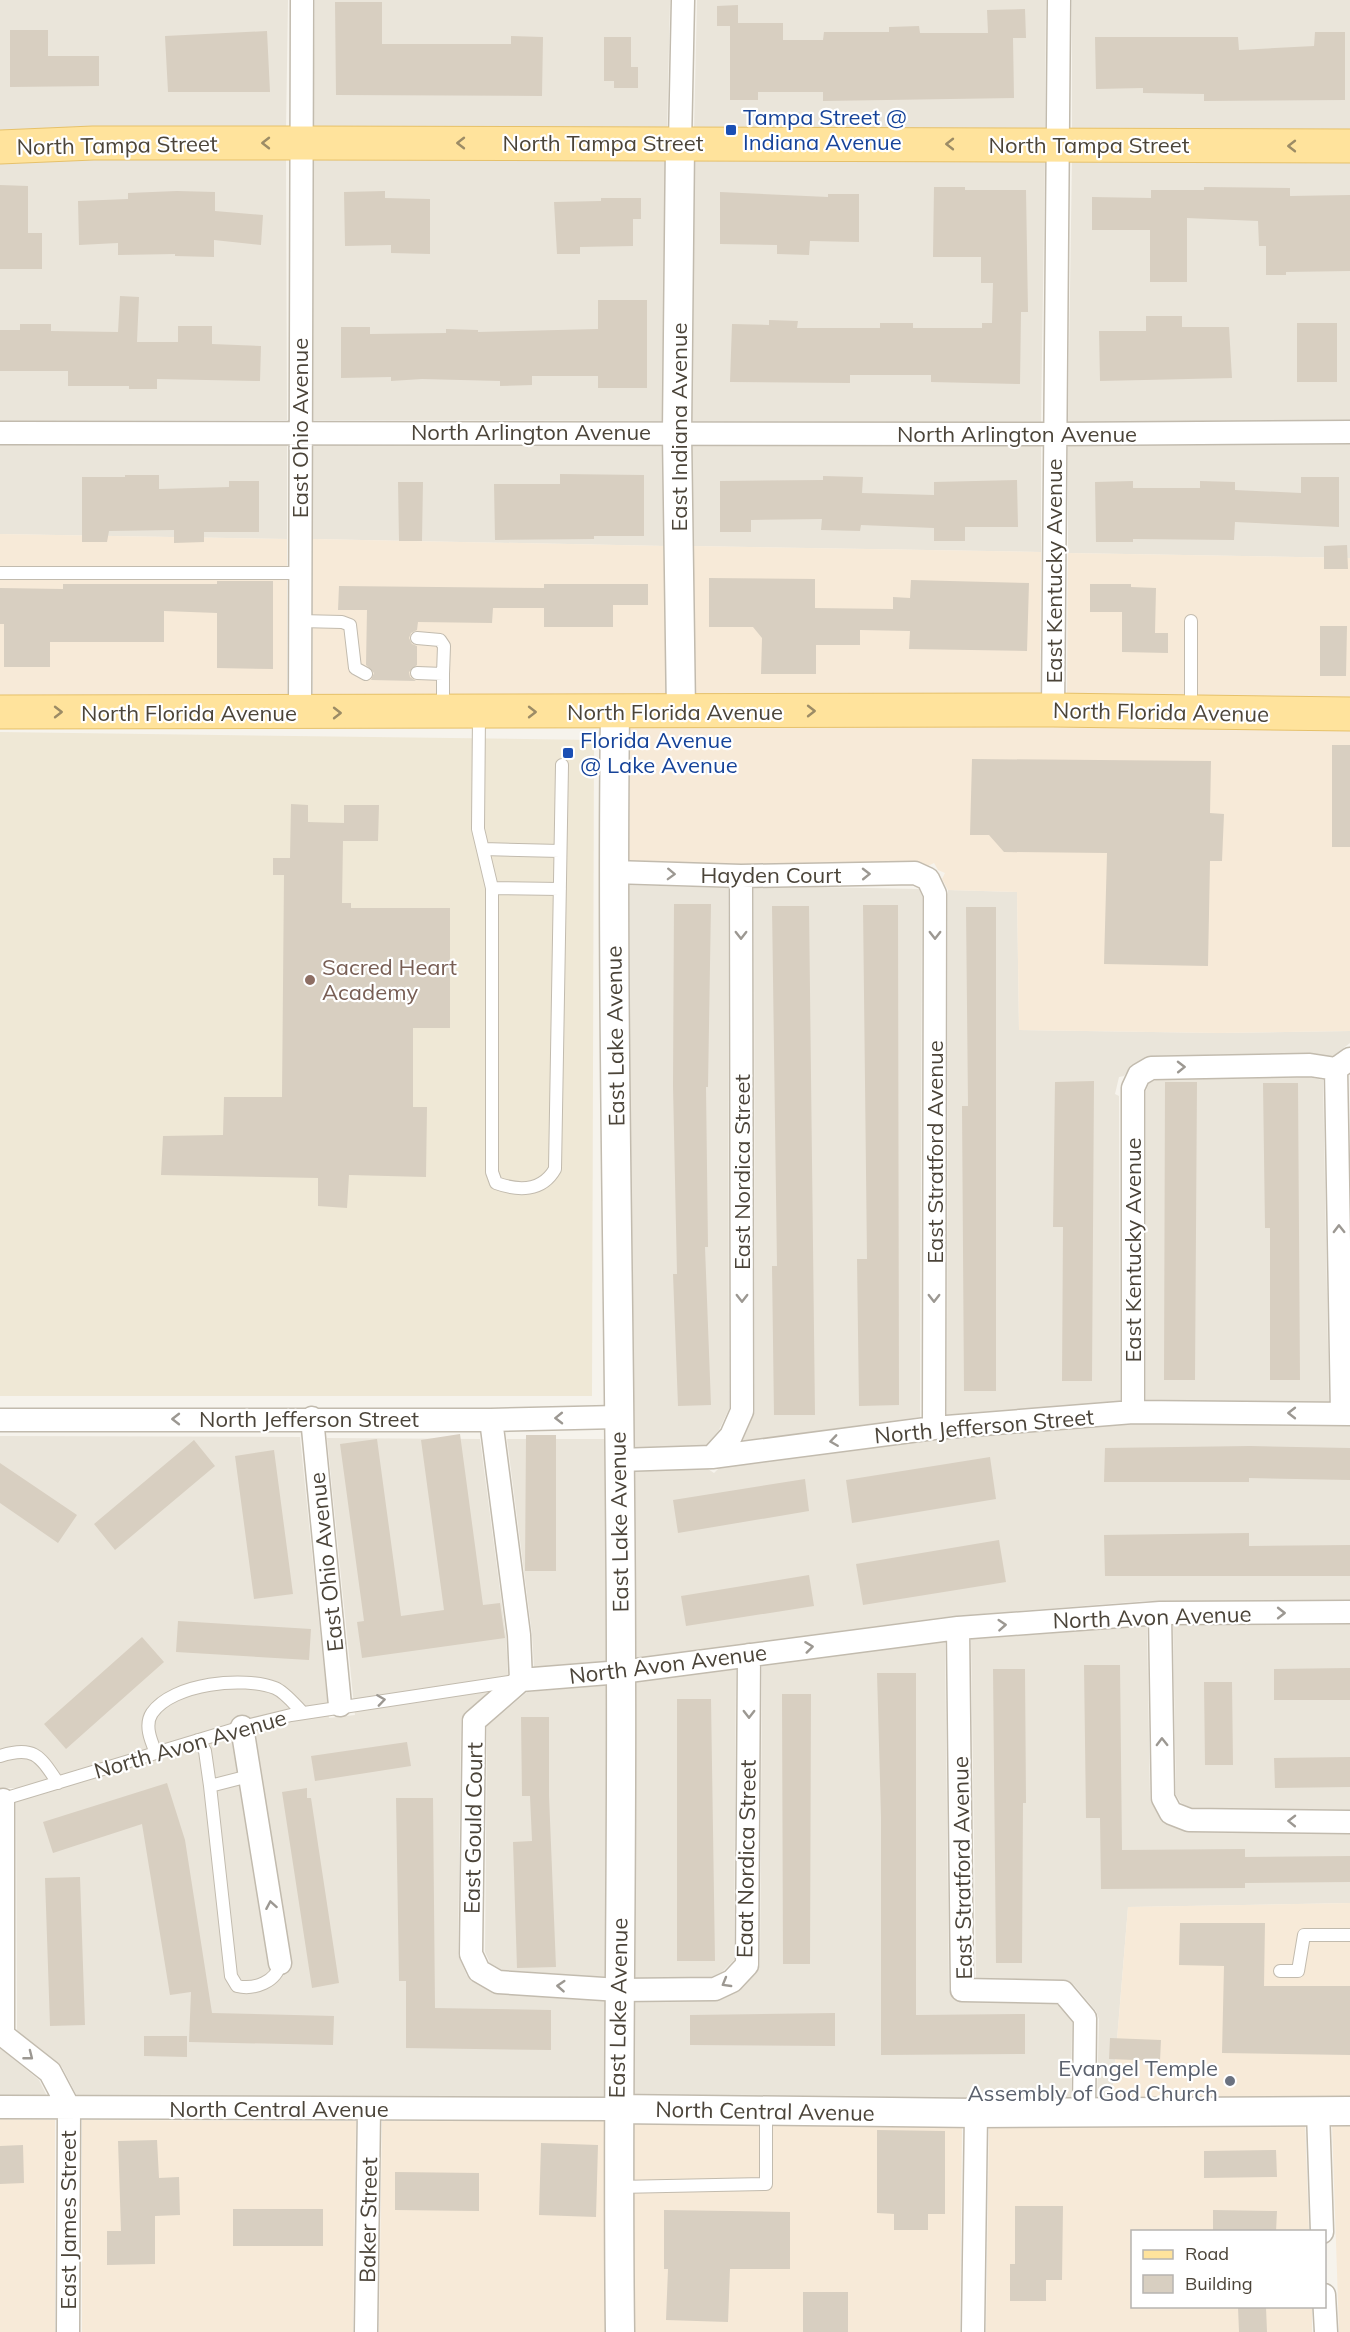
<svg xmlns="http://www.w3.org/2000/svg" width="1350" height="2332" font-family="Mulish,sans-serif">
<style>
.residential{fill:#eae5da}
.commercial{fill:#f7ead8}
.education{fill:#efe8d6}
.building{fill:#d8cfc1}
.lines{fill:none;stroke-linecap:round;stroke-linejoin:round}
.service-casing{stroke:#c2bbae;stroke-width:14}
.minor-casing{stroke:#c2bbae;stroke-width:25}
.tertiary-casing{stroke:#c2bbae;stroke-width:31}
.primary-casing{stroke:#e6c16a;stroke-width:35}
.service{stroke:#fff;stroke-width:12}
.minor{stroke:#fff;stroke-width:22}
.tertiary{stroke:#fff;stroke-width:28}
.primary{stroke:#ffe39c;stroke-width:33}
.oneway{stroke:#9c8c66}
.oneway2{stroke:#9c9892}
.transit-dot{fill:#1a4fb4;stroke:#fff;stroke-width:2}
.education-dot{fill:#8d6e63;stroke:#fff;stroke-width:2}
.worship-dot{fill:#6b7280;stroke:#fff;stroke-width:2}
.labels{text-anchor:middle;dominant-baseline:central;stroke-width:4.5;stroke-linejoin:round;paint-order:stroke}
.transit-label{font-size:22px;fill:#164399;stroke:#fff;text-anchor:start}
.street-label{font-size:22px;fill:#4b4439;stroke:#fff}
.education-label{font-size:22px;fill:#785e54;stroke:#fff;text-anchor:start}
.worship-label{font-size:22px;fill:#5b616d;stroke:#fff;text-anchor:end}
</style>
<rect width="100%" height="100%" fill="#f6f3ec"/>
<path class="residential" d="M0 0H288L286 131 0 135Z
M315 0H670L667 131H313Z
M697 0H1046L1045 133 694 131Z
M1072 0H1350V135L1072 133Z
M286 155 287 420 0 421V159Z
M313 155H667L664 421 313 420Z
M694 155 1045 157 1041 423 691 421Z
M1072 157 1350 158V420L1068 423Z
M287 444V539L0 534V445Z
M313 444 664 445 666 546 313 539Z
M1350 444V558L1068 553V446Z
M691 445 1041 446V552L692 546Z
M626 885 728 888 729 1409 719 1430 706 1446 632 1448Z
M817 887 919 889 922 896 920 1417 742 1441 755 1411 754 888Z
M948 890 1017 892 1019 1030 1218 1033 1350 1031V1043L1332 1057 1310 1053 1151 1056 1132 1065 1124 1076 1119 1077 1115 1094 1119 1096 1120 1402 947 1415Z
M1308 1077 1323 1080 1329 1402 1146 1401V1091L1149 1083 1155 1080Z
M1134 1424 1350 1425V1601H1146L945 1617 635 1659 633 1471 708 1469 714 1473 719 1468 934 1439Z
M0 1436 300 1437 329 1718 355 1715 327 1438 480 1439 506 1636 508 1676 465 1712 461 1721 458 1955 467 1976 491 1992 605 2001 604 2097 77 2096 62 2067 17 2030 16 1788H0Z
M507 1439H605L608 1661 534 1667 532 1634Z
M1350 1624V1810L1192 1808 1181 1803 1176 1795 1173 1625Z
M1147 1626 1150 1798 1160 1818 1189 1832 1350 1833V1903L1128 1907 1112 2100H1097L1099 2019 1096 2011 1074 1985 1063 1980 976 1978 971 1639Z
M945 1642 949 1990 962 2001 1056 2003 1072 2022 1071 2100 631 2097 632 2002 722 1999 742 1988 757 1972 760 1965 762 1665Z
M736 1669 734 1960 723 1971 712 1977 632 1978 635 1682Z
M608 1685 606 1977 502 1970 490 1963 485 1952 487 1726 527 1692Z
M0 2048 39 2080 47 2096 0 2095Z"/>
<path class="commercial" d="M0 534 287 539V701L0 700Z
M313 539 666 546 668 700 313 701Z
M692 546 1041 552 1040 698 694 700Z
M1068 553 1350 558V701L1067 699Z
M628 724 1350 725V1031L1218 1033 1019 1030 1017 892 948 890 942 879 945 873 938 870 934 863 928 866 914 862 741 865 626 861Z
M1350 1903V2100H1112L1128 1907Z
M0 2119 55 2120V2332H0Z
M82 2120 356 2121 353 2332H82Z
M382 2121H604L607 2332H379Z
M631 2121 962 2125 960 2332H634Z
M1305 2123 1309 2231 1132 2232V2306L1312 2307V2332H986L989 2125Z
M1332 2123H1350V2332H1339Z"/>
<path class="education" d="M0 732 594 740 592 1396H0Z"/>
<path class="building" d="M335 2H382V44H511V36L543 37 542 96 336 95Z
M738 5V23H783V40H823L824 32H889V27L919 26 920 33H988L987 10 1025 9 1026 38H1013L1014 98 823 101V92H758V100H730V26H717V6Z
M10 30H48V56H99V86L10 87Z
M267 31 270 92H168L165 36Z
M1315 32H1345V100L1204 101V94L1143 93V88L1096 89 1095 37H1238L1239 50 1314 46Z
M604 37H631V67H638V88H614V81H604Z
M0 185 28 186V233H42V269H0Z
M934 187H965V190H1026L1028 312H1021L1020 384 931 382V375H850V383L730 382 732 324 769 325V320L798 321 797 328H880V323H913V328H982V323H992L993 283H981V257H933Z
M1204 187 1290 188V196L1350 195V271L1286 272V275H1266V246H1259L1258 221 1187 218V282H1150V230H1092V197L1151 198V190H1204Z
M177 191 215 192V211L263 215 261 245 214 240V257L175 256V254L118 255V243L79 245 78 201 128 199V193Z
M385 191V198L430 199V254L391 253V245L345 246 344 192Z
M720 192 828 197V194H859V242L810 241 809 255 777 254V245L720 244Z
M601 198H641V219H633V246L580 247V254H557L554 202 601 201Z
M120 296 139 297 137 342H178V326H212V344L261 346 260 381 157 379V389H129V386H68V371H0V330H20V324H51V331L118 332Z
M598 300H647V388H598V376H532V385L500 386V381L422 379 391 381V377L341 378V327H370V334L446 333V329L478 330V332L598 329Z
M1146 316H1182V327H1229L1232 378 1100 381 1099 331H1146Z
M1297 323H1337V382H1297Z
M560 474 644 475V536H594V539L495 540 494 484H560Z
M125 475H159V489L229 487V481H259V532H204V542L174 543V530L109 531 107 542H82V477H125Z
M823 476 863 477 862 493 934 495V482L1017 480 1018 527H965V541H934V528L861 525 860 531 821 530 822 519 751 520V532H720V481L823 480Z
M1301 477H1339V527L1235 522 1234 540 1133 539V542H1096L1095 482 1133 481V488H1200V481L1235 482V490L1301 493Z
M398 482H423L422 541H399Z
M1347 545 1348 569H1324V546Z
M709 578 815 579V608L893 609V597L910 598 911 580 1029 583 1027 651 909 649 910 631 860 630V645H816V674H761L762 638 753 627H709Z
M217 581H273V669L217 668V613L164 611V642H50V667H4V624H0V588L63 589V584H217Z
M544 584H648V605H613V627H544V608H493L492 623 418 622 417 630 411 633 409 638 412 644 417 646V665L409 672 410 677 416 681 371 680 374 673 366 665 367 610H338L339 586 544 588Z
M1090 584H1131V587L1156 588 1155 633H1168V653L1122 652V612H1090Z
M1320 626H1347L1346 676H1320Z
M1332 745H1350V847H1332Z
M972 759 1211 761 1210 813 1224 814 1222 861H1210L1208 966 1104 964 1107 853 1004 852 989 835H970Z
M291 804 308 805V822L344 823V805H379L378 841H343L342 903H351V908H450V1028H413V1107H427L426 1177 349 1175 347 1208 318 1206V1178L161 1175 163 1136 223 1135 224 1097H282L284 875H273V858H290Z
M674 904H711L708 1087H706L708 1247H705L711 1405 678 1406 673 1274H677L673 1086Z
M863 905H898L899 1405 859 1406 857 1259H867Z
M772 906H809L815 1415H774L772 1266H777Z
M966 907H996V1391H964L962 1106H968Z
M1094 1081 1092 1381H1062L1063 1227H1053L1055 1082Z
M1165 1082H1197L1195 1380H1164Z
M1263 1083H1298L1300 1380H1270V1228H1265Z
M460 1434 483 1605 500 1603 505 1638 362 1658 357 1622 364 1621 340 1444 377 1439 401 1616 444 1610 421 1440Z
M526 1435H556V1571H525Z
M194 1440 215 1466 115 1550 94 1524Z
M1250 1446 1350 1448V1480L1249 1478V1482H1104L1105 1448Z
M274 1450 293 1594 254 1599 235 1456Z
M990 1457 996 1499 852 1523 846 1480Z
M0 1463 77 1515 58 1543 0 1503Z
M805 1479 809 1511 678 1533 673 1500Z
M1249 1533V1546L1350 1545V1576H1105L1104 1535Z
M999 1540 1006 1582 863 1605 856 1564Z
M809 1575 814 1606 686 1626 681 1596Z
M178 1621 311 1629 309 1660 176 1652Z
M142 1637 164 1662 66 1749 44 1724Z
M1084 1665H1120L1122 1850 1245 1849V1857L1350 1856V1882L1245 1883V1888L1101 1889 1100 1818H1086Z
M1350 1668V1700H1274V1669Z
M993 1669H1025L1026 1803H1023L1022 1963H996Z
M877 1673H916V2015L1025 2014V2054L881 2055V1817Z
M1204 1682H1232L1233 1765H1205Z
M782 1694H811L810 1964H783Z
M677 1699H711L715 1961H677Z
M521 1717H549V1796L556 1967 517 1968 513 1842 532 1841 530 1796H522Z
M407 1742 411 1766 315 1781 311 1756Z
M1350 1757V1787L1275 1788 1274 1758Z
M167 1783 185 1840 212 2013 334 2016 333 2045 189 2042 191 1992 170 1995 142 1824 53 1853 43 1822Z
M307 1788V1798H311L339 1983 312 1988 282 1792Z
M396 1798H433L435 2008 551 2010V2050L406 2048V1981H399Z
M80 1877 85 2025 50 2026 45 1878Z
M1180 1923H1265L1264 1986H1350V2055L1222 2053 1224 1966 1179 1965Z
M835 2013V2046L690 2045V2015Z
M144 2036H187V2057L144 2056Z
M1110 2038 1161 2040 1160 2061 1109 2059Z
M877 2130 945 2131V2214H928V2230H894V2214L877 2213Z
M157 2140 159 2178 179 2177 180 2215 155 2216V2264L107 2265V2231H121L118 2141Z
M541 2143 598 2145 596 2217 539 2215Z
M23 2145 24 2183 0 2184V2146Z
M1276 2150 1277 2177 1204 2178V2151Z
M395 2172 479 2173V2211L395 2210Z
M1015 2206H1063L1062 2280H1046V2301H1010V2264H1015Z
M233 2209H323V2246H233Z
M664 2210 790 2212V2269H730L728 2322 666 2320 668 2269H664Z
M1213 2210 1277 2211 1276 2232H1213Z
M803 2292H848V2332H803Z
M1238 2307H1266L1267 2332H1239Z"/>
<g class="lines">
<defs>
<path id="service" d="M0 573H300
M300 621 342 622 350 625 355 668 366 674
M417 638 440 640 444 646 443 674
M417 673 443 674V709
M1191 711V621
M479 714 478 829 492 888V1172L496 1183C518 1191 542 1192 555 1169L562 765
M483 849 560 851
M492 888 560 889
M198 1740 205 1751 210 1786 231 1976 237 1986C254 1990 277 1982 280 1963
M156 1753C151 1741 144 1725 152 1713 173 1683 244 1676 275 1688 285 1692 295 1705 303 1713
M0 1756C34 1745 40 1756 58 1783
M210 1786 249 1776
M0 1800 242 1727 291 1715 515 1681
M1280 1971H1298L1304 1935H1350
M618 2187 766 2184V2111"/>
<path id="minor" d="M680 143 683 0
M0 433 1055 434 1350 432
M1053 710 1059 0
M300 713 302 0
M613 872 741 876 915 873 928 879 935 894 934 1428
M1133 1412V1088L1139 1075 1151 1068 1310 1065 1336 1069
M1342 1414 1336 1069 1350 1059
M312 1418 340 1705
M0 1420H491L618 1417
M491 1420 519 1635 521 1680
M712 1457 731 1436 742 1411 741 876
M619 1460 712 1457 934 1428 1133 1412 1350 1414
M1160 1613 1163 1798 1171 1813 1189 1820 1350 1822
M958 1628 962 1990 1063 1992 1085 2018 1084 2112
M521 1680 474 1721 471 1954 479 1971 498 1982 619 1990 715 1989 732 1981 747 1965 749 1655
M521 1680 621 1672 958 1628 1160 1613 1350 1612
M242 1727 280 1963
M3 1800V2035L50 2072 69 2108 68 2332
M0 2107 617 2109
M1318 2111 1322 2232
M1324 2295 1326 2332
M366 2332 369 2109
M973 2332 976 2113"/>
<path id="tertiary" d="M680 143 677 433 681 712
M615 712C611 1032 621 1352 621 1673 622 1893 617 2112 620 2332
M617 2109 976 2113 1350 2111"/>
<path id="primary" d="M0 147 93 143H300L1350 146
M0 712 1053 710 1350 714"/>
</defs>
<use href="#service" class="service-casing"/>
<use href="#minor" class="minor-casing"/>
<use href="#tertiary" class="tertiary-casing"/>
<use href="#primary" class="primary-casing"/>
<use href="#service" class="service"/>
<use href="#minor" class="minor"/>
<use href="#tertiary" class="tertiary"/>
<use href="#primary" class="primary"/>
</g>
<defs><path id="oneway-chevron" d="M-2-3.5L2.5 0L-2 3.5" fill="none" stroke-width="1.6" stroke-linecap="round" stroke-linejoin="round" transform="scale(1.5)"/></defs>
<g class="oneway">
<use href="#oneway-chevron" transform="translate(266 143) rotate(180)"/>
<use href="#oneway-chevron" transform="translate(461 143) rotate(-180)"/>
<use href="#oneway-chevron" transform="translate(950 144) rotate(-180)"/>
<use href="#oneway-chevron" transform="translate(1292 146) rotate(-180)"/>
<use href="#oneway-chevron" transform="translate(811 711)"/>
<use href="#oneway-chevron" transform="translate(58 712)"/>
<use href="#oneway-chevron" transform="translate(532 712)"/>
<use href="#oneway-chevron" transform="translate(337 713)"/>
</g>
<g class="oneway2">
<use href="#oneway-chevron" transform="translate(671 874) rotate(2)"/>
<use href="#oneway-chevron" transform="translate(866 874) rotate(-1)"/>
<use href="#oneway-chevron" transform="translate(741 935) rotate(90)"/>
<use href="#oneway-chevron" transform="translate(935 935) rotate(90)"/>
<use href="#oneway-chevron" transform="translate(1181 1067) rotate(-1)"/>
<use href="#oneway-chevron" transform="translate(1339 1229) rotate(-91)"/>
<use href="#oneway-chevron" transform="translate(742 1298) rotate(90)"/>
<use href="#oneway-chevron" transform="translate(934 1298) rotate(90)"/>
<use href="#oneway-chevron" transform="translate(1292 1413) rotate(-180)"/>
<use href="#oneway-chevron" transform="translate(559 1418) rotate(179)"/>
<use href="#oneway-chevron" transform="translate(176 1419) rotate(180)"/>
<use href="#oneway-chevron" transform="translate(834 1441) rotate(172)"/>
<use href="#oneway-chevron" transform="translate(1281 1613)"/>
<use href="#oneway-chevron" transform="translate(1002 1625) rotate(-4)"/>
<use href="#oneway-chevron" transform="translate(809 1647) rotate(-7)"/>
<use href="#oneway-chevron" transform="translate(381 1700) rotate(-8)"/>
<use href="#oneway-chevron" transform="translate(749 1714) rotate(90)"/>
<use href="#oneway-chevron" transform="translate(1162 1742) rotate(-91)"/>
<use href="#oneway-chevron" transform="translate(1292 1821) rotate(-179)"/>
<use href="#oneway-chevron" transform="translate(271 1905) rotate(-100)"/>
<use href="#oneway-chevron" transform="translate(726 1983) rotate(150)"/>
<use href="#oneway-chevron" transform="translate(561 1986) rotate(-176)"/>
<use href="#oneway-chevron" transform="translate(29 2056) rotate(38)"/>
</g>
<g class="transit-dot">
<rect x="725" y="124" width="12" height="12" rx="3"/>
<rect x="562" y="747" width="12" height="12" rx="3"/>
</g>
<circle class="education-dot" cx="310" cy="980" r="6"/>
<circle class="worship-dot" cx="1230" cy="2081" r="6"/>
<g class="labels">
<g class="transit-label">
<text x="743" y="117">Tampa Street @<tspan x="743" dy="25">Indiana Avenue</tspan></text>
<text x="580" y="740">Florida Avenue<tspan x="580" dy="25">@ Lake Avenue</tspan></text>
</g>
<g class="street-label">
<text x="603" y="143">North Tampa Street</text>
<text transform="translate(117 145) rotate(-1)">North Tampa Street</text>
<text x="1089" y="145">North Tampa Street</text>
<text transform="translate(679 427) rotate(-90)">East Indiana Avenue</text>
<text transform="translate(300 428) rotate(-90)">East Ohio Avenue</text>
<text x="531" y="432">North Arlington Avenue</text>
<text x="1017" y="434">North Arlington Avenue</text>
<text transform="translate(1054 571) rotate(-90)">East Kentucky Avenue</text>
<text x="675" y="712">North Florida Avenue</text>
<text transform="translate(1161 712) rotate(1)">North Florida Avenue</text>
<text x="189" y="713">North Florida Avenue</text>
<text x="771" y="875">Hayden Court</text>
<text transform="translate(615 1036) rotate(-91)">East Lake Avenue</text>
<text transform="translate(935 1152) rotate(-90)">East Stratford Avenue</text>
<text transform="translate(742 1172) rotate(-90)">East Nordica Street</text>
<text transform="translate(1133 1250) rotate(-90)">East Kentucky Avenue</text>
<text x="309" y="1419">North Jefferson Street</text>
<text transform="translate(984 1426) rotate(-5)">North Jefferson Street</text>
<text transform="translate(619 1522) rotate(-91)">East Lake Avenue</text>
<text transform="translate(326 1562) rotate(-96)">East Ohio Avenue</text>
<text transform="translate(1152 1617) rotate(-2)">North Avon Avenue</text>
<text transform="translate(668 1664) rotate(-7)">North Avon Avenue</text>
<text transform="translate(190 1744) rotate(-16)">North Avon Avenue</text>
<text transform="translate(473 1828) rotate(-89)">East Gould Court</text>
<text transform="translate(746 1859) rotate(-89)">Eaat Nordica Street</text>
<text transform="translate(962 1868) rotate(-91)">East Stratford Avenue</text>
<text transform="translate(618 2008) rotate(-89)">East Lake Avenue</text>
<text x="279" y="2109">North Central Avenue</text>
<text transform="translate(765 2111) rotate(1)">North Central Avenue</text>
<text transform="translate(68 2220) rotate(-90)">East James Street</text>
<text transform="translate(368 2220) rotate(-89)">Baker Street</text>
</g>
<g class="education-label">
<text x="322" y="967">Sacred Heart<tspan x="322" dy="25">Academy</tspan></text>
</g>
<g class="worship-label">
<text x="1218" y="2068">Evangel Temple<tspan x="1218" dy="25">Assembly of God Church</tspan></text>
</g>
</g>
<rect x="1131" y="2230" width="195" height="78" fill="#ffffff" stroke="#b7b4b0" stroke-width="1.5"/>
<rect x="1143" y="2250" width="30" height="9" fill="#ffe39c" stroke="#b7b4b0" stroke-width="1.5"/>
<text x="1185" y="2260" font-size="18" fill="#4b4439">Road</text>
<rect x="1143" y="2275" width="30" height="18" fill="#d8cfc1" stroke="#b7b4b0" stroke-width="1.5"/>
<text x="1185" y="2290" font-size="18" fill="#4b4439">Building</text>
</svg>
